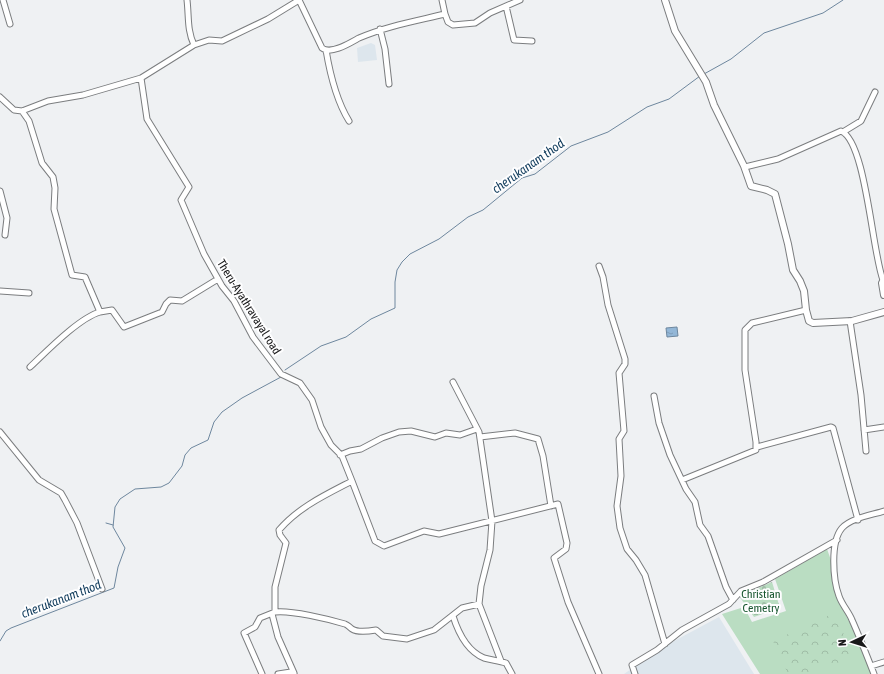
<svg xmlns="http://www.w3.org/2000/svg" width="884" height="674" font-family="'Asap Condensed',sans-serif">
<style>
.built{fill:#dde6ed}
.grass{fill:#baddc2}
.cemetery{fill:url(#cemetery-stones)}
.park{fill:url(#park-crowns)}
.water{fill:url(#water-ripples);stroke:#6e879e}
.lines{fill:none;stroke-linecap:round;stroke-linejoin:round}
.stream{stroke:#6e879e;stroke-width:1}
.minor-casing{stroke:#7b7d7f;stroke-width:7}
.tertiary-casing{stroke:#7b7d7f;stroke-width:8}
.minor{stroke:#fff;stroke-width:5}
.tertiary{stroke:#fff;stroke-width:6}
.labels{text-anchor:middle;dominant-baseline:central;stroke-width:4;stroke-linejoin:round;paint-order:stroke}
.street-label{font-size:12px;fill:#181819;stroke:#fefeff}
.park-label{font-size:12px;fill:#16552e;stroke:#fefeff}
.water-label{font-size:13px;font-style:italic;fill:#123d5d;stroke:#fefeff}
</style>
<defs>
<pattern id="cemetery-stones" width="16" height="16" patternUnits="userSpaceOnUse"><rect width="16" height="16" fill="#baddc2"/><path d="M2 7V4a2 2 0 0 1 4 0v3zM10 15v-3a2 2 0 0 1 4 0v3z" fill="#9fbda6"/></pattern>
<pattern id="park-crowns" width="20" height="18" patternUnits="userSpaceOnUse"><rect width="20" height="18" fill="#baddc2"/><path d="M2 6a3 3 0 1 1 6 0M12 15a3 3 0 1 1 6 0" fill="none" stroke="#9fbda6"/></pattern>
<pattern id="water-ripples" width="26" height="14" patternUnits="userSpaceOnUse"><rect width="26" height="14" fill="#93b7d7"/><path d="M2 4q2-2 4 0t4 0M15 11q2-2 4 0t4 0" fill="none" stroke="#7e9db8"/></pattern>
</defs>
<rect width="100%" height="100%" fill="#eff1f3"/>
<path class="built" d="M371 43 375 45 377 60 358 62 357 48Z
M719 617 754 674H624L661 648Z"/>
<path class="grass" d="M827 549 832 563 833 582 839 601 859 641 871 674H760L722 614 744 607 752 622 786 611 775 579Z"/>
<path class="cemetery" d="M772 582 780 608 754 617 739 596Z"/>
<path class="park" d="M836 612 852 658 804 674H788L773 641Z"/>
<path class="water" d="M677 327 678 336 667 337 666 328Z"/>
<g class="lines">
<path class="stream" d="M704 74 731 59 764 33 823 13 843 0
M285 370 321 346 346 337 371 319 395 308V282L397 270 402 262 410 254 439 239 468 217 483 210 522 178 535 174 571 146 608 132 647 107 669 99 700 76
M106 523 113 525
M0 641 6 631 11 628 114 588 118 567 125 548 113 527 115 507 120 499 135 489 161 487 169 483 182 466 185 455 191 448 208 440 214 422 222 412 242 398 281 377"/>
<defs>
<path id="minor" d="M3 0 10 24
M187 0C189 17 187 30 194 45
M442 0 445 14
M506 6 514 40 532 41
M380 29 385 49 389 84
M326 50C330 74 336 100 349 121
M141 78 194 45 209 40 222 41 268 19 299 0 322 48C331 55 350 43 359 38 387 26 416 21 445 14L448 22 453 25 475 23 490 13 520 0
M0 97 14 110 22 111 48 101 83 95 141 78 147 119 189 187 181 200 204 254 222 286 234 301 253 337 281 374 300 383 312 400 321 427 331 445 342 456 352 481C325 495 299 507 279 530L280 535 286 543 275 587V612L260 618 255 627 244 633 262 674
M22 111 29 121 42 163 53 177 55 188 54 209 72 275 85 277 100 312 112 310 124 327 162 312 166 304 170 300 182 301 218 279
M843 132 861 121 875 92
M745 167 778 159 841 131C866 141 872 252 883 280
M0 191 7 218 5 235
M599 266 603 277 608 305 625 359V364L619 373 624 431 619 439 621 476 617 506 620 528 627 549 636 560 645 575 665 644
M0 291 29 293
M850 321 861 395 866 451
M30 367C47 351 79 318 100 312
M453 382 479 432 492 521 490 550 481 586 479 604
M654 396 659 423 670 455 686 489 695 502 700 525 708 536 726 587 733 600
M864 430 884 427
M0 432 39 480 61 493 65 500 77 523 102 589
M480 437 515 433 538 439 543 456 551 506
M757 447 831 427 833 428 858 520
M340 455 350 451 361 449 382 438 399 432 411 431 435 437 446 433 460 435 477 429
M682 480 756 450V442L745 370V330L752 323 806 310
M352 481 375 541 384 546 424 531 439 534 447 532 558 504 567 543 566 549 554 558 568 602 599 674
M275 612C291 610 328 619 345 624 348 625 349 627 352 629 358 633 370 631 376 630L383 636 407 639 434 630 462 608 479 604 501 661
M272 614 278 637 294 673
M453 616C458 632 467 651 484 658 492 660 499 661 506 663L512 674
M871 666 884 662
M278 674 291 672 294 674
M635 674 632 665 657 650 682 630 729 604 741 591 763 582 837 540
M874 674C867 656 860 638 852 620 849 612 842 605 839 596 833 580 830 542 842 528 851 518 872 515 884 511"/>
<path id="tertiary" d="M665 0 675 31 706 82 714 105 744 166 751 186 767 190 775 194 788 244 793 270 800 281 804 291 806 310 809 321 813 323 852 321 884 312
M884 279 882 283 884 295"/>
</defs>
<use href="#minor" class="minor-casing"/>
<use href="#tertiary" class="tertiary-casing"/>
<use href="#minor" class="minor"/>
<use href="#tertiary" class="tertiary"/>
</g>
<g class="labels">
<g class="street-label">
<text transform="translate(249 307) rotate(58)">Theru-Ayathravayal road</text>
</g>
<g class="park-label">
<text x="761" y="594">Christian<tspan x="761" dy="14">Cemetry</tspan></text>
</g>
<g class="water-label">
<text transform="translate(528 166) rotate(-35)">cherukanam thod</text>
<text transform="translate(61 599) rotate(-21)">cherukanam thod</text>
</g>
</g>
<g transform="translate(852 642) rotate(266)" stroke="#fefeff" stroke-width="3" paint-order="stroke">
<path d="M0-3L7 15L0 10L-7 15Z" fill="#181819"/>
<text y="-6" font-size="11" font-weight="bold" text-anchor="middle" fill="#181819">N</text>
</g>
</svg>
